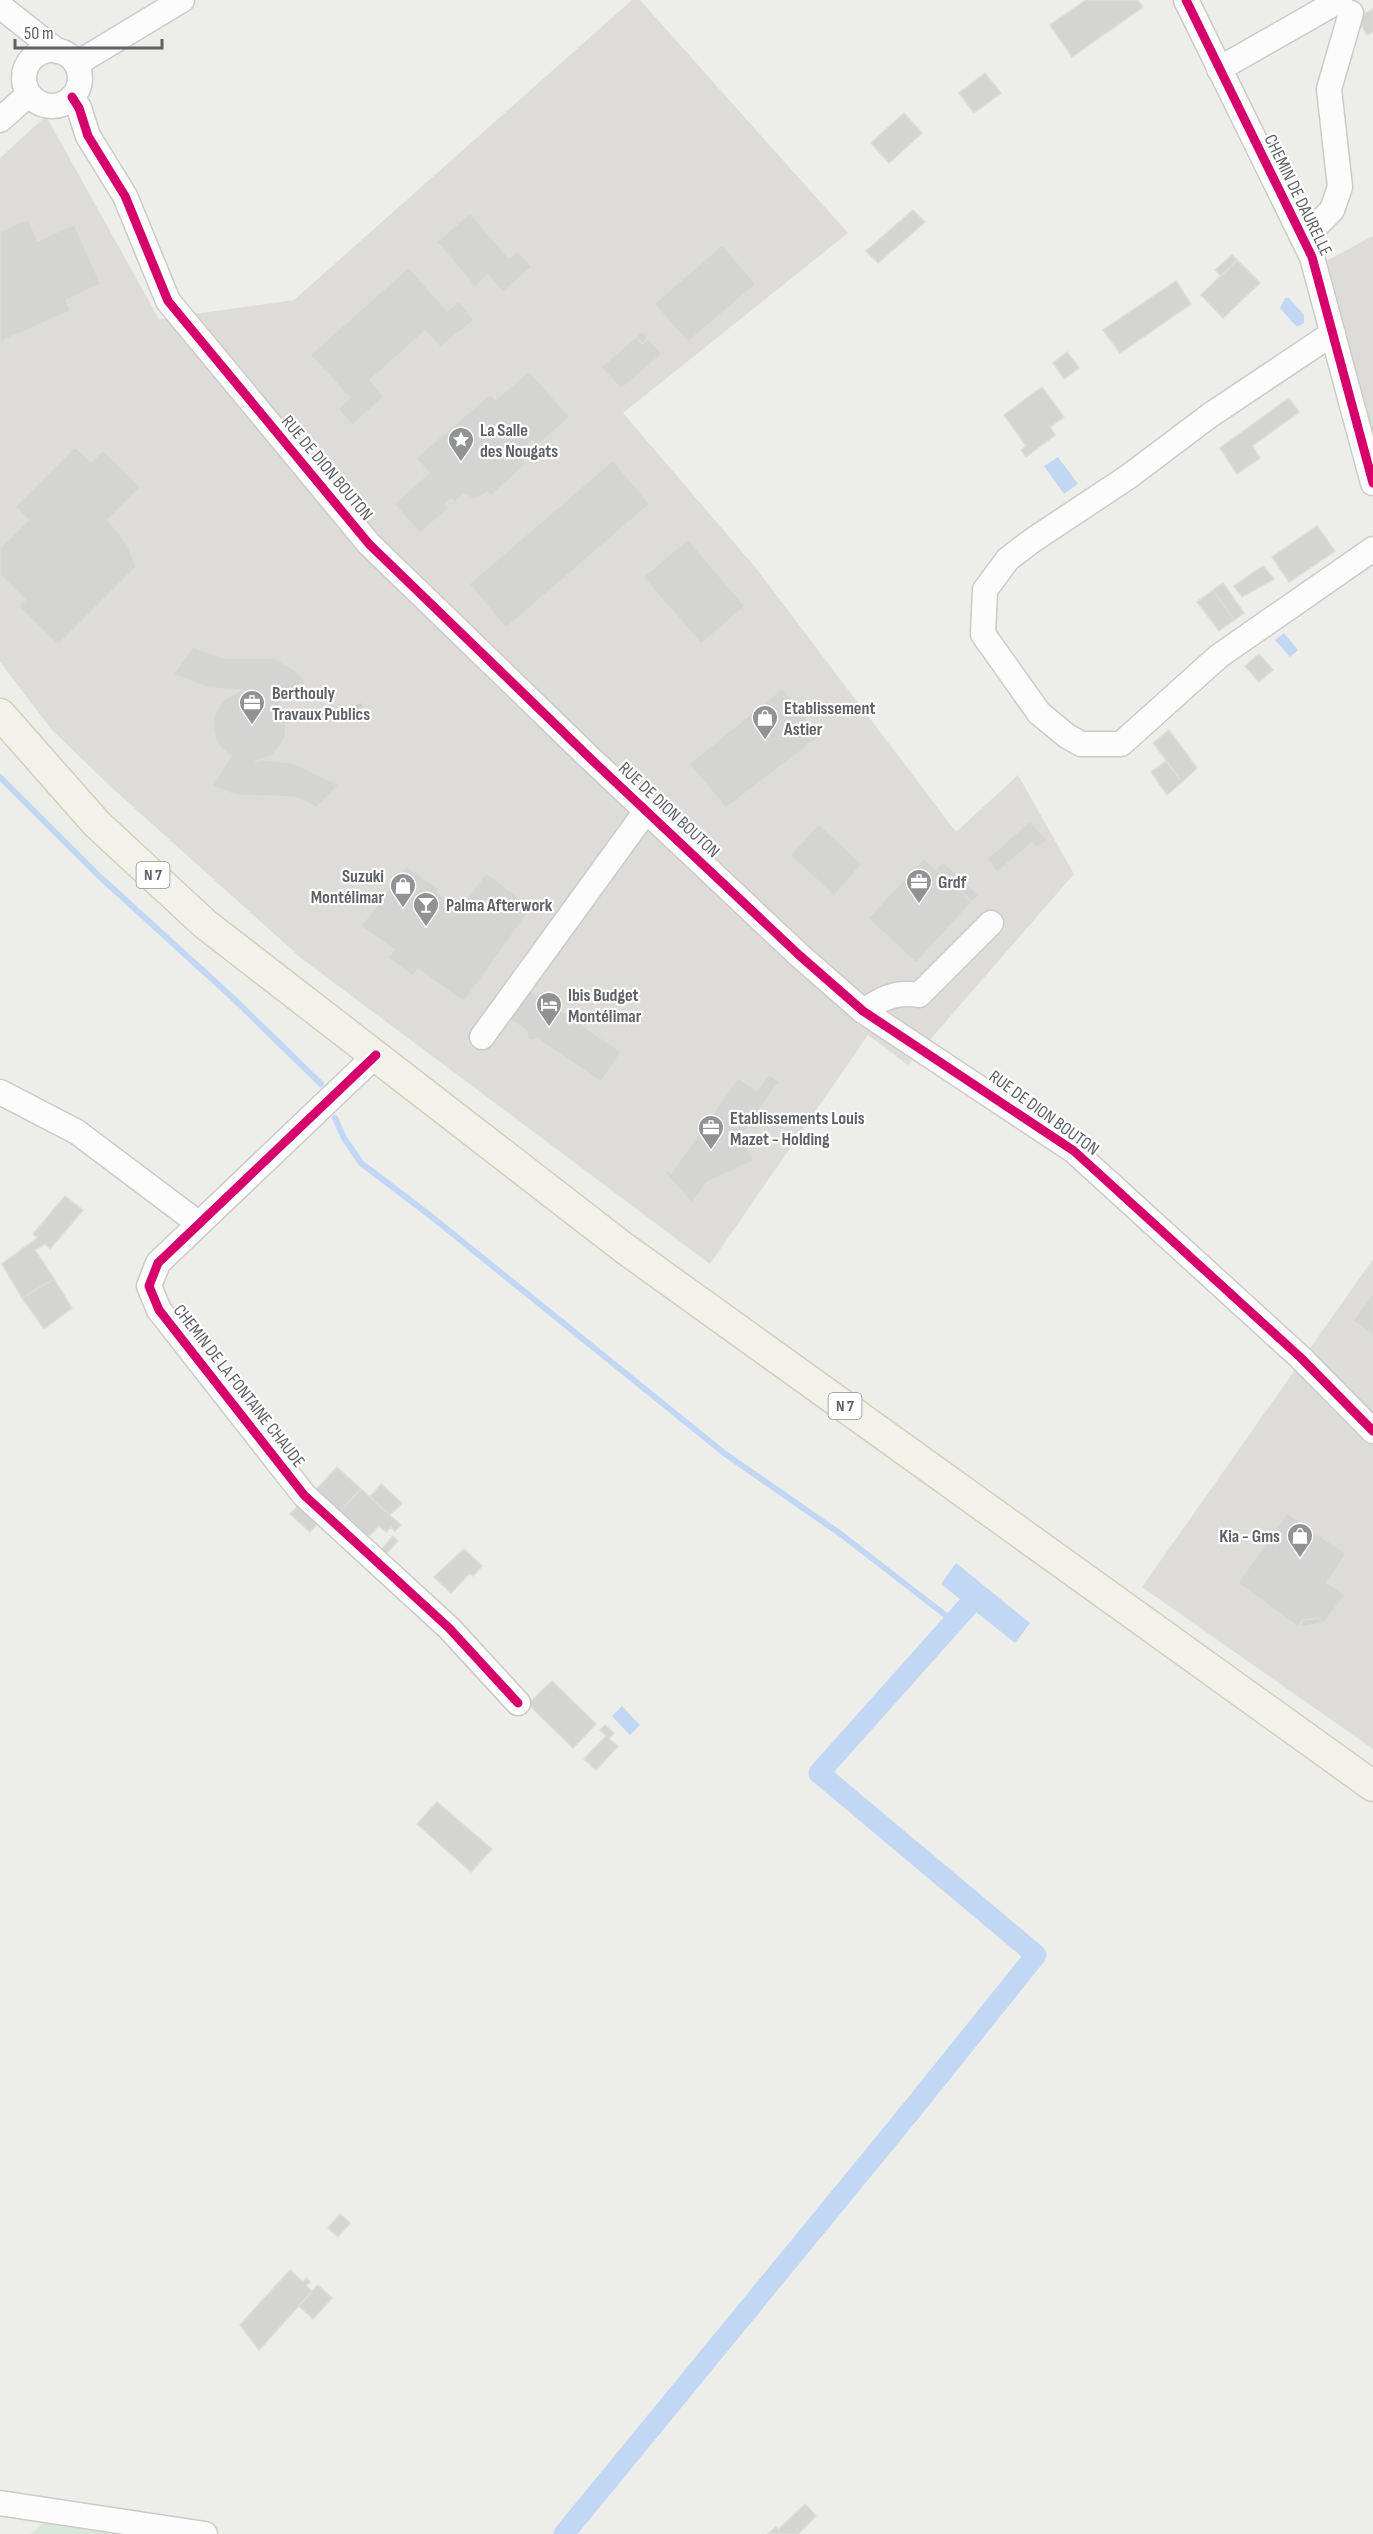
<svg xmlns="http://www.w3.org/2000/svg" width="1373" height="2534" font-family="'Sofia Sans Condensed',sans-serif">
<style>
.industrial{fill:#dddcd9}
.green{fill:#d8e8d8}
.water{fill:#c2d7f3}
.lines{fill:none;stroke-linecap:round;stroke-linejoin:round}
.stream{stroke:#c2d7f3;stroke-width:6}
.canal{stroke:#c2d7f3;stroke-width:21}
.building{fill:#d4d4d2;stroke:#dcdcd8;stroke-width:1.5}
.minor-casing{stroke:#cacbca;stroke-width:27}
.major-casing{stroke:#d3cfba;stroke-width:33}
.path{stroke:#cacecb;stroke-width:4;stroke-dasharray:6 3;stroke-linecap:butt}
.minor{stroke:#fcfcfc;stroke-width:24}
.major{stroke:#f2f2ea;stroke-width:30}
.cycleway-casing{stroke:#fff;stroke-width:13}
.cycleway{stroke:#d6006c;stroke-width:9}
.labels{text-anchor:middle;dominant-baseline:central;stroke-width:4.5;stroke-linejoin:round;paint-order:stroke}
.shield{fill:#fff;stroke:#8e9094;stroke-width:1.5}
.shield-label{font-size:16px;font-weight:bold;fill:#5e6166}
.street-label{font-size:18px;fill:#5e6166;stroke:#fff}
.poi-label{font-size:18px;font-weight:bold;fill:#5e6166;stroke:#fff;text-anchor:start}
</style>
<rect width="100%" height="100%" fill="#edede9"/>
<path class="industrial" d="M632 0H640L848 233 623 413 755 567 956 832 1018 775 1074 874 908 1065 868 1035 710 1264 301 958 111 787 52 730 0 662V158L46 116 159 319 294 300Z
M1373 236V437L1326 261Z
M1373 1259V1749L1142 1587Z"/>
<path class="green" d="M43 2523 127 2534H31Z"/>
<path class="water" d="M1285 298H1289L1304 315V323L1299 326H1296L1280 308Z
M1058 457 1078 484 1064 494 1044 466Z
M1284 633 1298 650 1290 657 1275 640Z
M956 1563 1030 1623 1015 1643 941 1584Z
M622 1706 640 1725 630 1735 612 1716Z"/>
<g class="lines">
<path class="stream" d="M0 777 99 876 234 999 321 1084
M335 1118 344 1138 361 1163 432 1217 724 1453 842 1535 953 1621"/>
<path class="canal" d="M564 2534 910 2112 1036 1955 819 1773 968 1606"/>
</g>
<path class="building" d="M1086 0H1138L1143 7 1072 57 1050 25Z
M1373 9V32L1367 35 1357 18Z
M985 73 1001 93 974 113 959 93Z
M904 113 922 133 889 163 871 143Z
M913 210 925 222 878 263 866 251Z
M470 213 509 258 518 251 532 267 503 292 488 275 475 287 437 242Z
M28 219 38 241 74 224 101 284 66 300 70 311 0 342V231Z
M722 245 756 284 688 342 654 304Z
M1232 255 1237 260 1221 276 1215 270Z
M1237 260 1260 283 1223 318 1201 295Z
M409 267 447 311 459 301 474 320 440 347 425 331 370 380 384 397 352 425 338 409 350 398 310 355Z
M1176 281 1191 304 1120 353 1103 330Z
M642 331 648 338 642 344 636 337Z
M636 337 642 344 648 338 662 354 621 389 601 367Z
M1067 352 1079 368 1064 379 1053 363Z
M529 371 570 417 536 447 532 441 517 454 526 464 491 496 487 492 481 497 473 499 464 494 455 502 451 499 445 504 449 508 420 533 394 504 429 473 416 458 490 394 495 400Z
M1042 387 1064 417 1050 427 1055 435 1026 457 1021 450 1026 446 1004 415Z
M1289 398 1299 412 1252 446 1260 458 1237 474 1220 448Z
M75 447 91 462 103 450 141 487 108 520 128 545 136 567 58 645 18 606 25 600 0 575V548L28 520 15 507Z
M613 460 650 504 506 628 469 584Z
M1317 526 1335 551 1289 582 1272 557Z
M688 539 745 606 701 644 643 577Z
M1263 566 1274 579 1242 597 1234 586Z
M1223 583 1244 613 1234 620 1213 590Z
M1213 590 1234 620 1219 631 1197 602Z
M193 647 224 658H274L295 670 306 682 279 703 284 712 286 726 285 737 279 748 272 755 255 762 265 760 293 763 339 785 316 808 307 802 294 797 235 795 212 786 231 756 221 748 215 737 213 724 215 714 224 699 242 690 208 688 173 674Z
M1259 654 1273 670 1259 682 1245 666Z
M783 688 820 736 726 808 689 764Z
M1169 730 1197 768 1182 782 1153 743Z
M1166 761 1182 782 1167 795 1151 772Z
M1030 821 1047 840 1037 848 1032 843 997 872 987 859Z
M819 824 862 864 834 896 790 855Z
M924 858 972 902 916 963 868 918Z
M943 862 979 895 972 902 936 869Z
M406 866 439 889 437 892 460 908 486 873 532 907 464 1002 418 969 413 976 388 958 394 950 361 926Z
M528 988 547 1002 551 999 556 1001 557 1008 621 1052 601 1082 537 1038 533 1040 528 1039 527 1031 508 1018Z
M769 1074 779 1082 742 1135 753 1161 707 1182 692 1203 660 1167 671 1173 738 1078 757 1091Z
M65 1196 83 1210 50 1249 45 1244 35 1250 54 1279 22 1298 2 1264 37 1238 33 1234Z
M54 1279 72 1308 44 1329 22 1298Z
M1373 1293V1335L1353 1321Z
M337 1467 361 1489 338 1513 315 1491Z
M381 1484 402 1503 390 1515 370 1497Z
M361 1489 401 1525 395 1531 391 1527 386 1532 379 1526 366 1539 338 1513Z
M300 1504 319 1522 310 1532 290 1514Z
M1287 1513 1346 1554 1327 1582 1345 1595 1324 1623 1318 1618 1303 1620 1298 1627 1238 1583Z
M393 1536 398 1541 384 1556 380 1551Z
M464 1549 482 1566 473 1576 470 1573 451 1593 434 1577Z
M1318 1618 1324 1623 1298 1627 1303 1620Z
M552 1681 596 1724 573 1748 528 1704Z
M605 1725 614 1733 609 1739 618 1746 596 1770 584 1759 606 1736 600 1730Z
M437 1802 492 1849 471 1872 417 1824Z
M340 2214 350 2223 338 2237 328 2228Z
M290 2270 303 2282 306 2278 310 2282 306 2286 312 2291 259 2350 240 2325Z
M318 2285 332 2298 313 2319 299 2306Z
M805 2504 816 2516 798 2534H768L776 2527 778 2530Z"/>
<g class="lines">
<defs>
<path id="minor" d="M1186 0 1312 257 1373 483
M0 6 57 51
M24 78a28 28 0 1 1 56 0a28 28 0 1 1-56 0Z
M76 64 182 0
M1219 69 1340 0
M72 97 79 108 88 136 125 196 168 301 369 544 592 760 799 955 863 1011 1074 1151 1300 1357 1373 1431
M0 120 29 94
M1300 232 1318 224 1332 210 1340 187 1329 89 1351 13
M1333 333 1209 416 1128 477 1033 540 1008 559 985 590 983 634 1039 713 1067 736 1081 744H1121L1219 656 1373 549
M863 1011C883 998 896 991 919 995L991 923
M482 1037 646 811
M376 1055 158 1263 149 1286 159 1310 304 1495 449 1628 518 1703
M0 1092 77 1132 198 1223
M0 2503 205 2534"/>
<path id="major" d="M0 714 97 824 205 924 624 1248 1373 1786"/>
</defs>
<use href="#minor" class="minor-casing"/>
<use href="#major" class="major-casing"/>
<path class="path" d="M286 721 343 713 362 705"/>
<use href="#minor" class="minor"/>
<use href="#major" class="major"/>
<defs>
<path id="cycleway" d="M1186 0 1312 257 1373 483
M72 97 79 108 88 136 125 196 168 301 369 544 592 760 799 955 863 1011 1074 1151 1300 1357 1373 1431
M376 1055 158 1263 149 1286 159 1310 304 1495 449 1628 518 1703"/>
</defs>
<use href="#cycleway" class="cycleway-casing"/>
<use href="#cycleway" class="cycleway"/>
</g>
<defs>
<symbol id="sight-pin" viewBox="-11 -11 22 30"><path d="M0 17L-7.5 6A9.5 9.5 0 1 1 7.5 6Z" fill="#909294" stroke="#fff"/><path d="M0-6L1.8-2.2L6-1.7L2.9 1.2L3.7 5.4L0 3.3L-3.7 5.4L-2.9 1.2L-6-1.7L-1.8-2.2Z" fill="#fff"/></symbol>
<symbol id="office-pin" viewBox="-11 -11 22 30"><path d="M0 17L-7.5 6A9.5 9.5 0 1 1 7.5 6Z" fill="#909294" stroke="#fff"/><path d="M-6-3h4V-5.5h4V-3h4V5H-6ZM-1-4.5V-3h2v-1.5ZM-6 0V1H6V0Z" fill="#fff"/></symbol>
<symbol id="shop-pin" viewBox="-11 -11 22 30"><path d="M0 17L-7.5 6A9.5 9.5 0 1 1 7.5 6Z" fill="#909294" stroke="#fff"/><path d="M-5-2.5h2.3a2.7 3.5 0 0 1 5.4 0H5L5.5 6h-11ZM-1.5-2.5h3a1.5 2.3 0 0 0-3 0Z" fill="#fff"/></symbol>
<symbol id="bar-pin" viewBox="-11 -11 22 30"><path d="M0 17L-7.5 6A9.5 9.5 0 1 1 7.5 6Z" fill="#909294" stroke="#fff"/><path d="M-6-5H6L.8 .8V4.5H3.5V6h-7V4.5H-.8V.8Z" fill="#fff"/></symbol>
<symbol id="hotel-pin" viewBox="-11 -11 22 30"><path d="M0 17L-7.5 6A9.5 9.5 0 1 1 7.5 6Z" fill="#909294" stroke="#fff"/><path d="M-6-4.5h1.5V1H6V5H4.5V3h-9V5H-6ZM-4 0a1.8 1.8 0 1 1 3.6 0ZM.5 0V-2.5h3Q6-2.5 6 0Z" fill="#fff"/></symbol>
</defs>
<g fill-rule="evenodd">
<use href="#sight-pin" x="446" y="425" width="30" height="40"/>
<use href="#office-pin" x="237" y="688" width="30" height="40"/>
<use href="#shop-pin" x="750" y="703" width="30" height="40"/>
<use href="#office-pin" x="904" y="867" width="30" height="40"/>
<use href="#shop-pin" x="388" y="871" width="30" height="40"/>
<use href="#bar-pin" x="411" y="890" width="30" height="40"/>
<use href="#hotel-pin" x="534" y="990" width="30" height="40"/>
<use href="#office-pin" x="696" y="1113" width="30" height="40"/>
<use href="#shop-pin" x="1285" y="1521" width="30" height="40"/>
</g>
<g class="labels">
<g class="shield">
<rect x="136.5" y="862" width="33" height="26" rx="4.5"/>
<rect x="828.5" y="1393" width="33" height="26" rx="4.5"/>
</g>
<g class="shield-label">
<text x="153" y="875">N 7</text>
<text x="845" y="1406">N 7</text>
</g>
<g class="street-label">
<text transform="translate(1298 195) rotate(64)">CHEMIN DE DAURELLE</text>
<text transform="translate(327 468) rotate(50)">RUE DE DION BOUTON</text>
<text transform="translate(669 810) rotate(43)">RUE DE DION BOUTON</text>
<text transform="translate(1044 1113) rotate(36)">RUE DE DION BOUTON</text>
<text transform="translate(239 1386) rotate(52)">CHEMIN DE LA FONTAINE CHAUDE</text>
</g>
<g class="poi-label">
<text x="480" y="430">La Salle<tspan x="480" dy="21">des Nougats</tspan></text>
<text x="272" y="693">Berthouly<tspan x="272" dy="21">Travaux Publics</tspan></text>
<text x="784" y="708">Etablissement<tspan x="784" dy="21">Astier</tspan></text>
<text x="384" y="876" text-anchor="end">Suzuki<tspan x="384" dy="21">Montélimar</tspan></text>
<text x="938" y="882">Grdf</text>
<text x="446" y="905">Palma Afterwork</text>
<text x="568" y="995">Ibis Budget<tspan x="568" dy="21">Montélimar</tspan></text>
<text x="730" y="1118">Etablissements Louis<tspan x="730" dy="21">Mazet - Holding</tspan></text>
<text x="1280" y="1536" text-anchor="end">Kia - Gms</text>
</g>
</g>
<path d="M15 39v9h147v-9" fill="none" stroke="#5e6166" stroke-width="3"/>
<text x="24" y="39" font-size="18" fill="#5e6166" stroke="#ffffff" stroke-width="4.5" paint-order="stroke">50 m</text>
</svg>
